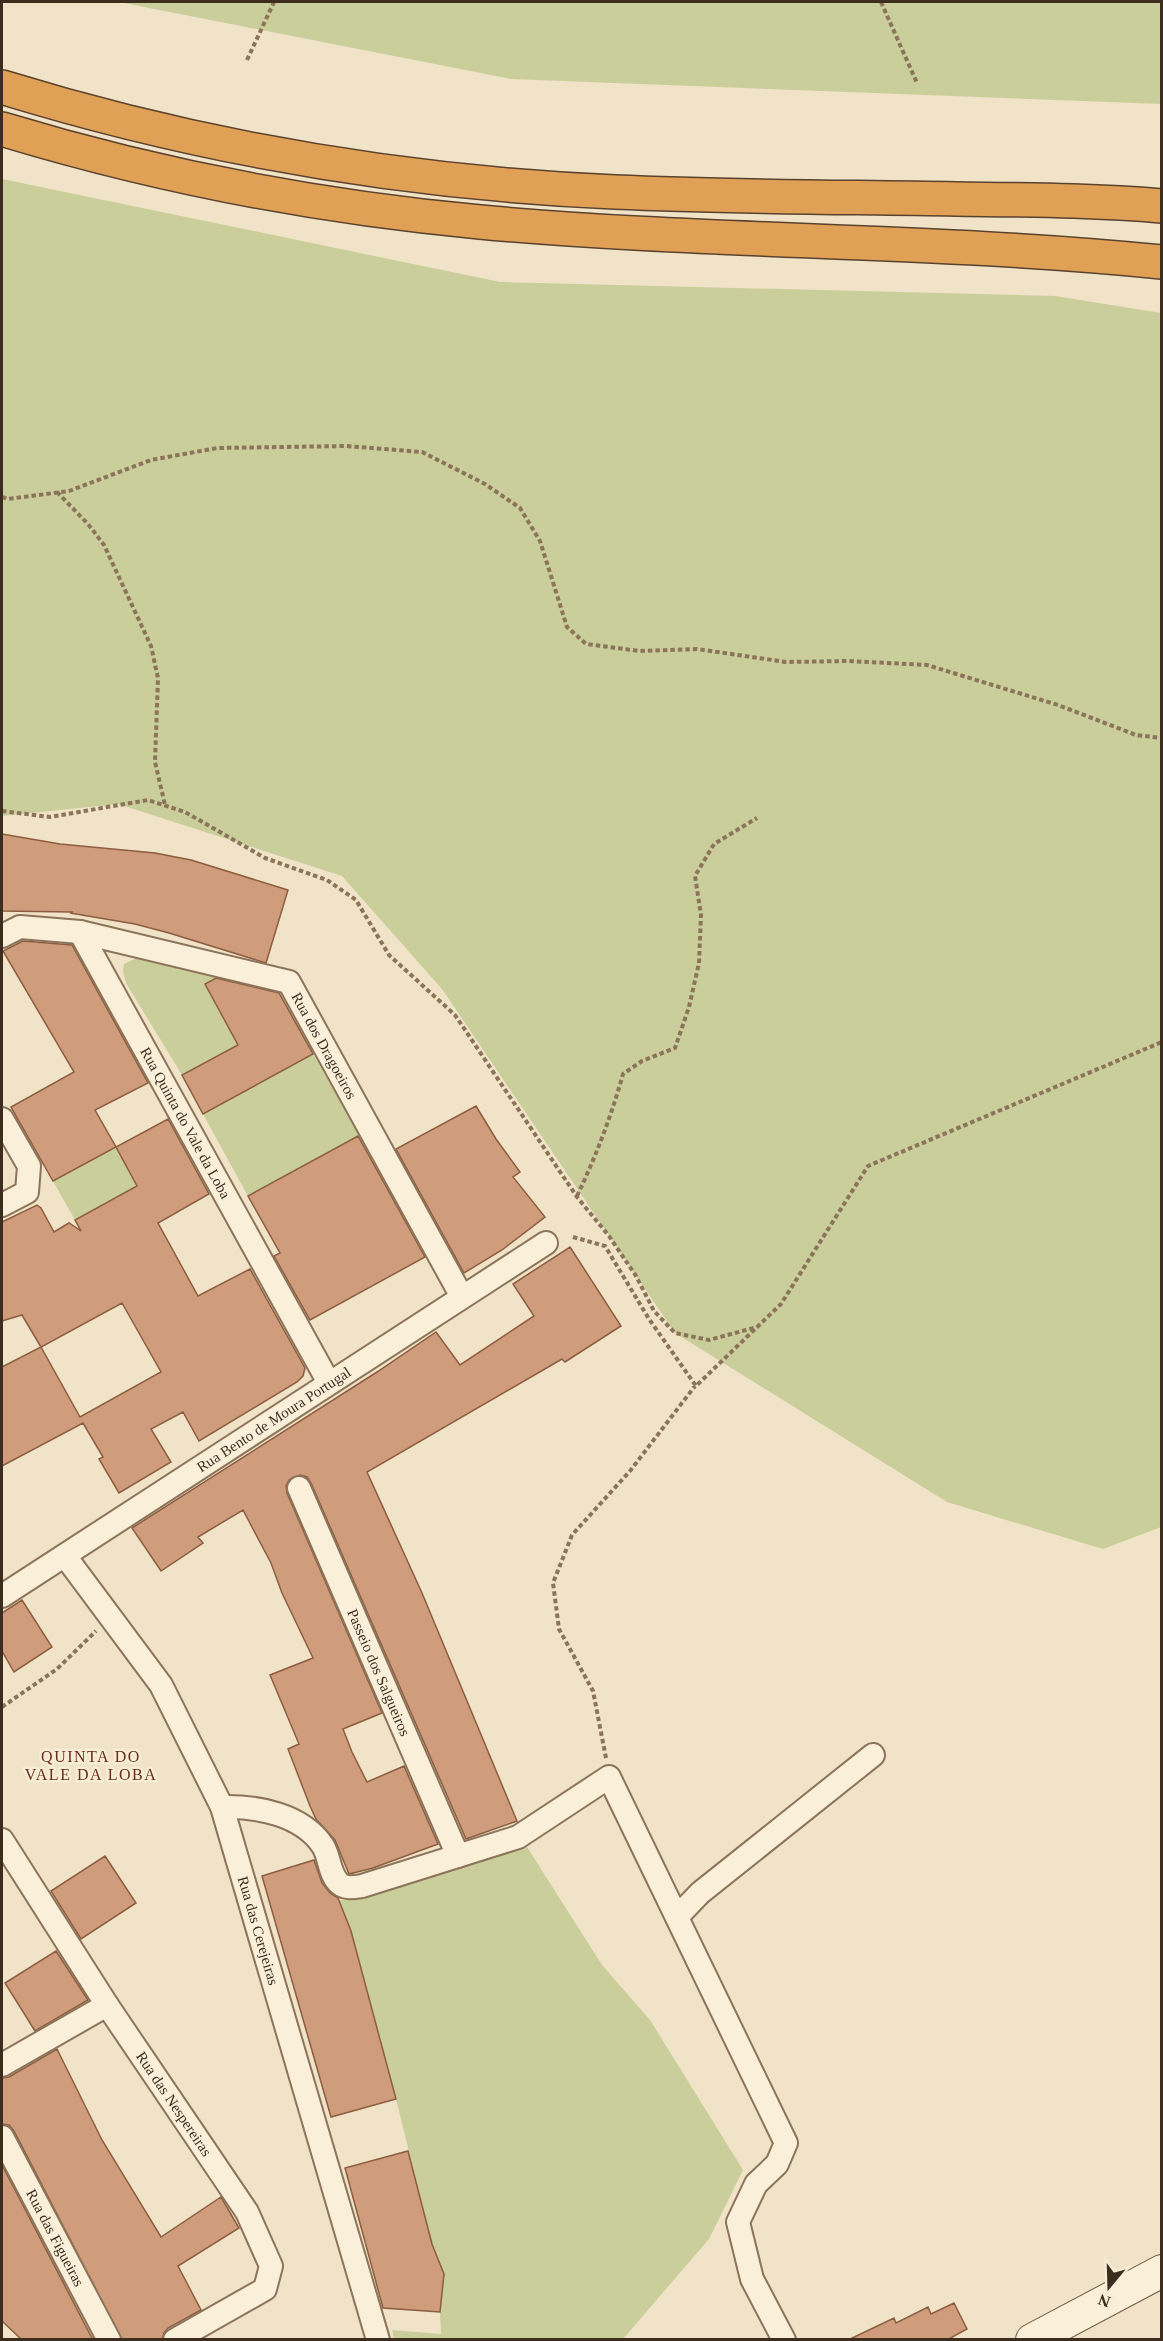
<svg xmlns="http://www.w3.org/2000/svg" width="1163" height="2341" font-family="Georgia,serif">
<style>
.green{fill:#c9ce9a}
.building{fill:#cf9d7c;stroke:#8c5d40;stroke-width:1.5;fill-rule:evenodd}
.lines{fill:none;stroke-linecap:round;stroke-linejoin:round}
.minor-casing{stroke:#8c745b;stroke-width:26}
.secondary-casing{stroke:#6e553e;stroke-width:34}
.motorway-casing{stroke:#5a422f;stroke-width:36}
.path{stroke:#8c745b;stroke-width:4;stroke-dasharray:4.5 3;stroke-linecap:butt}
.minor{stroke:#faf0da;stroke-width:22}
.secondary{stroke:#faf0da;stroke-width:32}
.motorway{stroke:#e0a156;stroke-width:33}
.labels{text-anchor:middle;dominant-baseline:central;stroke-width:5;stroke-linejoin:round;paint-order:stroke}
.street-label{font-size:15px;fill:#3c2d1f;stroke:#f7edd6}
.neighbourhood-label{font-size:16px;letter-spacing:1.5px;fill:#6a2c1e;stroke:#f7edd6}
</style>
<rect width="100%" height="100%" fill="#f0e3c7"/>
<path class="green" d="M119 2H1161V104L511 79Z
M2 179 500 282 1055 296 1161 313V1527L1103 1549 947 1502 675 1333 442 989 342 876 118 804 2 816Z
M143 955 222 975 205 985 238 1045 182 1075 126 983 123 972 124 964Z
M313 1054 360 1135 248 1196 203 1114Z
M116 1147 137 1186 75 1220 53 1181Z
M527 1847 602 1965 650 2020 743 2170 709 2239 623 2339H394L392 2330 441 2334 440 2312 444 2274 432 2244 396 2099 339 1901Z"/>
<path class="building" d="M2 834 60 844 155 853 191 860 288 890 266 963 169 933 135 924 70 913 73 912 2 911Z
M23 941 72 945 148 1083 95 1110 116 1147 53 1181 11 1107 74 1072 3 951Z
M216 978 279 993 313 1054 203 1114 182 1075 238 1045 205 984Z
M476 1106 496 1139 520 1172 513 1177 545 1217 502 1250 464 1273 396 1149Z
M168 1119 209 1194 158 1223 198 1296 250 1269 305 1368 303 1376 297 1382 199 1441 183 1412 151 1429 171 1462 119 1493 99 1459 103 1457 83 1423 2 1466V1367L41 1347 22 1315 2 1321V1222L37 1205 41 1208 54 1232 69 1223 81 1231 75 1220 137 1186 116 1147ZM122 1303 161 1372 80 1417 41 1347Z
M358 1136 425 1257 310 1320 274 1256 280 1253 248 1196Z
M570 1247 621 1326 565 1362 562 1359 367 1472 422 1593 517 1821 466 1839 311 1483 307 1477 300 1475 289 1480 286 1486 287 1493 382 1713 343 1729 352 1752 367 1782 404 1766 438 1844 373 1868 349 1874 335 1840 316 1819 310 1806 288 1749 299 1744 270 1675 313 1658 282 1593 271 1563 243 1510 198 1537 203 1543 161 1571 132 1528 377 1372 436 1332 460 1365 534 1316 513 1284Z
M22 1600 52 1647 14 1672 2 1651V1613Z
M105 1856 136 1903 81 1939 51 1891Z
M314 1860 322 1883 330 1893 338 1898 351 1931 396 2099 331 2117 262 1876Z
M56 1951 88 2000 35 2031 5 1983Z
M57 2049 102 2140 161 2237 221 2197 239 2228 178 2266 201 2310 168 2328 164 2333 162 2340H122L14 2131 9 2125 2 2124V2078L9 2077Z
M408 2151 432 2244 444 2274 440 2312 383 2308 345 2168Z
M2 2165 93 2340H22L2 2321Z
M954 2303 967 2329 947 2340H848L894 2318 896 2323 928 2307 931 2314Z"/>
<g class="lines">
<defs>
<g id="minor">
<path id="s1" d="M80 932 329 1383"/>
<path id="s2" d="M2 936 20 927 80 932 289 982 462 1297"/>
<path d="M2 1119 29 1166 27 1192 2 1205"/>
<path id="s3" d="M299 1488 458 1856"/>
<path id="s4" d="M65 1556 161 1685 222 1807 378 2340"/>
<path id="s5" d="M2 1596 546 1243"/>
<path d="M222 1807C256 1806 302 1814 323 1846 330 1857 329 1875 340 1884 346 1889 355 1887 362 1886L518 1837 609 1777 786 2143 777 2164 756 2184 738 2222 752 2279 784 2340"/>
<path id="s6" d="M2 1840 107 2005 247 2212 271 2266 265 2289 175 2340"/>
<path d="M677 1917 700 1893 873 1755"/>
<path d="M2 2065 107 2005"/>
<path id="s7" d="M2 2137 109 2340"/>
</g>
<path id="secondary" d="M1032 2340 1162 2271"/>
<path id="motorway" d="M2 87C200 148 407 183 615 192 728 197 842 197 956 199 1024 200 1093 200 1162 206
M2 129C157 176 319 207 480 222 707 243 935 239 1162 262"/>
</defs>
<use href="#minor" class="minor-casing"/>
<use href="#secondary" class="secondary-casing"/>
<use href="#motorway" class="motorway-casing"/>
<path class="path" d="M881 2 917 83
M247 60 274 2
M57 492 88 524 104 545 151 646 158 678 155 762 165 805
M2 497 8 499 69 491 151 460 217 448 346 446 422 452 485 484 520 508 540 541 567 627 586 644 640 651 697 649 786 662 848 661 927 665 1058 705 1136 735 1162 738
M2 811 50 817 148 800 185 812 265 858 327 880 356 900 389 955 455 1015 577 1197 609 1236 636 1276 654 1311 675 1333 709 1340 757 1327
M577 1196C596 1156 611 1117 623 1074L642 1061 675 1048 689 1007 699 963 701 915 695 876 714 844 757 818
M573 1237 605 1246 649 1319 696 1386 781 1304 868 1166 1162 1042
M2 1707 57 1669 96 1631
M606 1758 593 1691 559 1629 553 1583 572 1535 630 1471 695 1386"/>
<use href="#minor" class="minor"/>
<use href="#secondary" class="secondary"/>
<use href="#motorway" class="motorway"/>
</g>
<g class="labels">
<g class="street-label">
<text stroke="none"><textPath href="#s2" startOffset="368">Rua dos Dragoeiros</textPath></text>
<text stroke="none"><textPath href="#s1" startOffset="218">Rua Quinta do Vale da Loba</textPath></text>
<text stroke="none"><textPath href="#s5" startOffset="324">Rua Bento de Moura Portugal</textPath></text>
<text stroke="none"><textPath href="#s3" startOffset="201">Passeio dos Salgueiros</textPath></text>
<text stroke="none"><textPath href="#s4" startOffset="426">Rua das Cerejeiras</textPath></text>
<text stroke="none"><textPath href="#s6" startOffset="315">Rua das Nespereiras</textPath></text>
<text stroke="none"><textPath href="#s7" startOffset="114">Rua das Figueiras</textPath></text>
</g>
<g class="neighbourhood-label">
<text x="91" y="1756">QUINTA DO<tspan x="91" dy="18">VALE DA LOBA</tspan></text>
</g>
</g>
<rect width="1163" height="2341" fill="none" stroke="#3c2d1f" stroke-width="6"/>
<g transform="translate(1109 2287) rotate(199)" stroke="#f7edd6" stroke-width="4.5" paint-order="stroke">
<path d="M0-4.5L10 22L0 15L-10 22Z" fill="#3c2d1f"/>
<text y="-9" font-size="16" font-weight="bold" text-anchor="middle" fill="#3c2d1f">N</text>
</g>
</svg>
